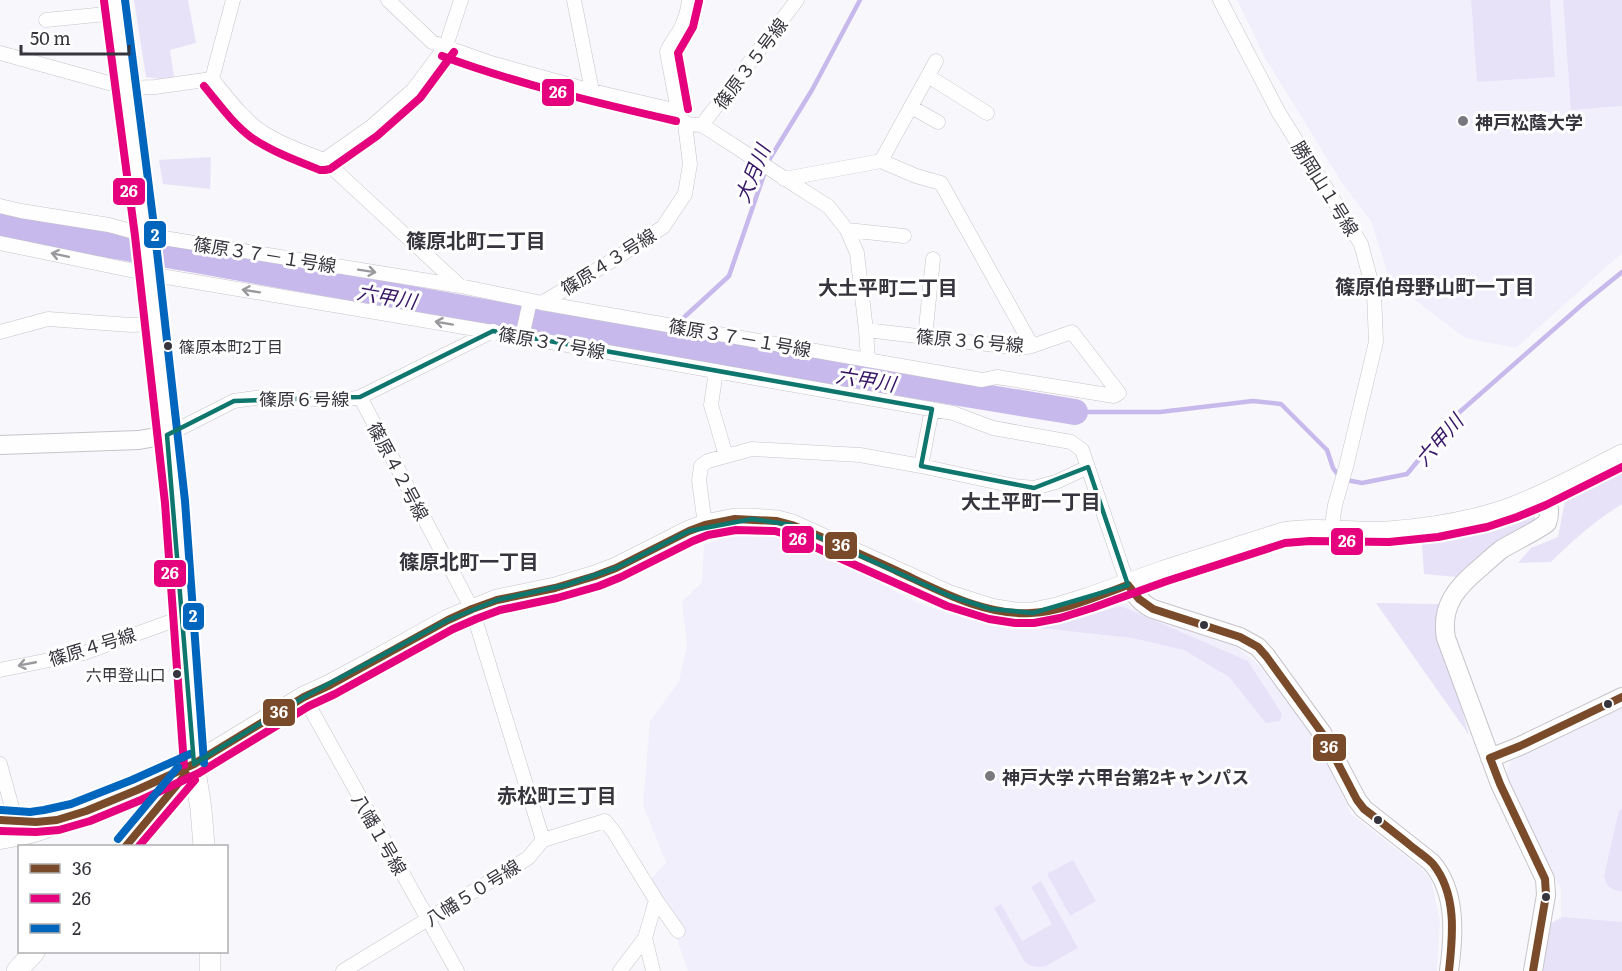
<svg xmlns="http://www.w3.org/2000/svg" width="1622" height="971" font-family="Literata,'Noto Sans JP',serif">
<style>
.built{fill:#f2effd}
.green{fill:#e8e2f9}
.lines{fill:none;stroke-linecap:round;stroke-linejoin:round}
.stream{stroke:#c8b9ec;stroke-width:4.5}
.river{stroke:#c8b9ec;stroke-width:26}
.street-casing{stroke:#c6c4ca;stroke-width:15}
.secondary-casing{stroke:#c6c4ca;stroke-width:20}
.primary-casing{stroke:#c6c4ca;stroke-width:22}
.street{stroke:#fefefe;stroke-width:14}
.secondary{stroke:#fefefe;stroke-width:18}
.primary{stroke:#fefefe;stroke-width:21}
.bus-1-casing{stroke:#fff;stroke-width:12}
.bus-2-casing{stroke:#fff;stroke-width:12}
.bus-3-casing{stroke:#fff;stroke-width:12}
.bus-1{stroke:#7a4b2a;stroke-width:8}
.bus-2{stroke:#e5007d;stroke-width:8}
.bus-3{stroke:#0065bd;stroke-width:8}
.oneway{stroke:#9a999d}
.marked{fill:none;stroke:#0f766e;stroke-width:4.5;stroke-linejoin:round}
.poi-dot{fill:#7a787f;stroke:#fff;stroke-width:2}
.bus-dot{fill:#36343c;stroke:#fff;stroke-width:2}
.labels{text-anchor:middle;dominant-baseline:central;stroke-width:6;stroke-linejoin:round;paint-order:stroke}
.bus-label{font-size:16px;fill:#36343c;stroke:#fff;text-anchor:start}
.street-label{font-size:18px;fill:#36343c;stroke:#fff}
.poi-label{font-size:18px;font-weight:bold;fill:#36343c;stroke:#fff;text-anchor:start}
.water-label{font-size:20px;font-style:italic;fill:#381767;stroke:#fff}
.neighbourhood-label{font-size:20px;font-weight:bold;fill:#36343c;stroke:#fff}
.line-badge{stroke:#fff;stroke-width:2}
.badge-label{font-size:16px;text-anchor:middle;font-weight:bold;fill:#fff}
</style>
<rect width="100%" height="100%" fill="#f8f7fb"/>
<path class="built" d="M1237 0H1622V253L1516 348 1465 338 1390 281 1371 221 1342 183 1265 58Z
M750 534 777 536 804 544 918 603 970 620 1018 626 1062 619 1124 602 1151 619 1231 643 1256 662 1300 716 1321 748 1351 814 1422 869 1431 880 1440 920 1437 971H688L676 936 648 882 666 863 643 805 650 721 679 681 687 645 682 602 702 582 704 545 729 535Z
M1622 708V971H1542L1550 923 1561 917V889L1505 777 1511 761Z"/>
<path class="green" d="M134 0H188L196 43 170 50 174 77 168 80 146 77Z
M1471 0H1550L1555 77 1477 82Z
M1563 0H1622V106L1571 110Z
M211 157 210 189 163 184 159 160Z
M1622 472V504C1596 520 1573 540 1551 562L1518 563 1531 548 1558 537 1565 501Z
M1535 511V522L1498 542 1456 577 1424 574 1422 544 1476 530Z
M1376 603 1440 604 1439 631 1469 735Z
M1121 606 1248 661 1282 714 1280 721 1266 723 1229 677 1184 650 1132 638 1040 628Z
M1619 810H1622V892C1611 889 1606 887 1604 876Z
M1073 860 1096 901 1070 916 1047 874Z
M1041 881 1078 948 1046 966C1038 968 1032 967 1025 962L994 908 1001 904 1022 941 1052 924 1031 887Z
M1563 917 1622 922V971H1543L1550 924Z"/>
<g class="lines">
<path class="stream" d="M656 343 729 276 769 160 812 90 860 0
M1075 412H1160L1253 401 1281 404 1327 450 1333 468 1341 479 1362 483 1407 474 1454 417 1585 302 1622 272"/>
<path class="river" d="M0 226 196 260 656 343 1075 412"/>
<defs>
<path id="street" d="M388 0 432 42 491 63 592 91 678 111
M574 0 592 91
M1220 0 1279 113 1361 244 1374 293 1376 342 1346 467 1335 505 1331 531
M46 20 116 13
M0 53 127 88 155 87 212 79
M928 76 987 113
M212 79C226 96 245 122 264 133 282 145 304 152 324 160L371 127 413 90 446 46 461 0
M212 79 233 0
M911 107 938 122
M685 124 702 125 829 207 847 230 857 253 866 330 868 359
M702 125 797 0
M324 160 460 286
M881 161 936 61
M784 179 881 161 916 176 941 183 1032 346
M0 206 21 211 109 225 145 235 460 286 542 303 618 257 663 227 685 194 690 164 685 124 678 111 667 52C669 44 676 37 680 30 685 20 688 11 689 0
M847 230 904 236
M0 243 149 274 522 337 953 413 993 428 1071 442 1082 450 1128 585
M542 303 982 380 997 377 1114 396 1119 393 1072 332 1032 346 1020 348 866 330
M0 332 48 319 131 325 155 324
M522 337 530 301
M925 337 933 259
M716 371 711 405 726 456
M167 435 234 401 262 397 345 400 360 397 493 331
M921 466 932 409
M705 525 699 480 701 466 708 461 752 449 860 455 921 466 1014 486 1034 488 1056 482 1088 467
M0 670 84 653 183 617
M304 697 457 971
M0 764 16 822
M543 840 605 821 614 832 656 900 645 938 620 971
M0 842C18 839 49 834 63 822
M656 900 678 931
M645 938 653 971
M343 971 528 858 543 840 472 609 360 397"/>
<path id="secondary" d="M0 445 139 440 167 435
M1128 585C1136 596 1142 604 1153 609L1240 637 1258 647 1266 656 1322 733 1357 800 1364 809 1431 862C1457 891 1454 935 1449 971
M1490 758 1520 746 1622 697
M0 820C42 828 79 814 117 798 143 788 168 776 194 764
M1533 971 1546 895 1545 879 1500 784 1446 638C1440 605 1458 586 1481 567 1488 561 1495 554 1502 549 1517 540 1533 533 1547 523 1551 513 1548 504 1546 494"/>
<path id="primary" d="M114 0 145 235 175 502 194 764 201 809 204 846
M126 846 194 764 304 697 330 685 369 664 448 620 497 600 555 588 595 576 616 568 689 531 705 525 735 519H752L777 521 792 525 950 596 991 609 1016 613H1033L1057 608 1089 598 1164 571 1283 533C1318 527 1353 534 1388 532 1429 529 1476 521 1514 507 1552 492 1587 473 1622 455
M210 952V971
M17 971 34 952"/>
</defs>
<use href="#street" class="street-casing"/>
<use href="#secondary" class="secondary-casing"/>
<use href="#primary" class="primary-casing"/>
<use href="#street" class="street"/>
<use href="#secondary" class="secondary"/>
<use href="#primary" class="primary"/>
<defs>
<path id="bus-1" d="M1128 585 1139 599 1153 609 1240 637 1258 647 1266 656 1322 733 1357 800 1364 809C1380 821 1396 834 1411 846 1418 852 1427 857 1433 864 1457 894 1453 935 1449 971
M1490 758 1500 784 1545 879 1546 895 1533 971
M1490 758 1520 746 1622 697
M0 820 36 822 57 820 86 811 137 790 194 764 304 697 330 685 448 620 472 609 497 600 555 588 595 576 616 568 689 531 705 525 735 519 777 521 792 525C828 539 862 555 897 571 938 590 984 616 1031 613 1065 611 1097 596 1128 585
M126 846 186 774"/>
<path id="bus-2" d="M104 1 135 236 165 503 184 765
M442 56C518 84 597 103 676 121
M204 86C219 104 233 124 252 138 273 152 297 161 320 170H325L330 169 377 136 420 98 454 52
M688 109 678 53 693 27 699 1
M0 831 36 832 59 830 90 821 141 800 199 773 309 706 335 694 453 629 476 619 500 610 557 598 599 586 621 577 693 541 708 535 736 530 775 531 788 535 947 606 989 619 1015 623H1034L1060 618 1092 608 1167 581 1285 543 1310 541 1389 542 1438 537 1487 527 1517 517 1546 505 1622 467
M139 846 195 780"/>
<path id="bus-3" d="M125 0 155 234 185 501 204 763
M1 810 30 812 44 810 71 804 132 780 190 754
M118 839 178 767"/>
</defs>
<use href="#bus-1" class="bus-1-casing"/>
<use href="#bus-2" class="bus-2-casing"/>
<use href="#bus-3" class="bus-3-casing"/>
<use href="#bus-1" class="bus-1"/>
<use href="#bus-2" class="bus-2"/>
<use href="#bus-3" class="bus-3"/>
</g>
<defs><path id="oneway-shaft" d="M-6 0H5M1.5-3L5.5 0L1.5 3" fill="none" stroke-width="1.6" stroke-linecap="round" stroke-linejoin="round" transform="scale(1.5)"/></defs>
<g class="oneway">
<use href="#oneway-shaft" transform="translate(60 255) rotate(-168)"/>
<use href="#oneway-shaft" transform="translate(367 271) rotate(9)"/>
<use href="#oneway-shaft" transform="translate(251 291) rotate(-171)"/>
<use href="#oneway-shaft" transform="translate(444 323) rotate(-170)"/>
<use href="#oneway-shaft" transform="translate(27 664) rotate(169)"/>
</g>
<path class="marked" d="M493 331 932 409 921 466 1034 488 1088 467 1128 585 1033 613 991 609 950 596 792 525 752 519 689 531 616 568 566 585 497 600 448 620 304 697 194 764 167 435 234 401 360 397Z"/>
<g class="poi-dot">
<circle cx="1463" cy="121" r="6"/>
<circle cx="990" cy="776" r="6"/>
</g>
<g class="bus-dot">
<circle cx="168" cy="346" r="5"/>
<circle cx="1204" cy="625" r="5"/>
<circle cx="177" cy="674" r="5"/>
<circle cx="1608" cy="704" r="5"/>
<circle cx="1378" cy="820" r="5"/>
<circle cx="1546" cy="897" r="5"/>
</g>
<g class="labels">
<g class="bus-label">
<text x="179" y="346">篠原本町2丁目</text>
<text x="166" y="674" text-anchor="end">六甲登山口</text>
</g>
<g class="street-label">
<text transform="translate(750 63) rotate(-53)">篠原３５号線</text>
<text transform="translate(1326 188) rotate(58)">勝岡山１号線</text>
<text transform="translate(265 254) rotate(9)">篠原３７－１号線</text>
<text transform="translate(608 261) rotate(-32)">篠原４３号線</text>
<text transform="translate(740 337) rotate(10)">篠原３７－１号線</text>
<text transform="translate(970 340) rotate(5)">篠原３６号線</text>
<text transform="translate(552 342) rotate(10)">篠原３７号線</text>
<text x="304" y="398">篠原６号線</text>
<text transform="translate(399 471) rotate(62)">篠原４２号線</text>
<text transform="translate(92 646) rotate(-17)">篠原４号線</text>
<text transform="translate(380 834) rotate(60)">八幡１号線</text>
<text transform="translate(472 892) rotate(-32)">八幡５０号線</text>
</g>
<g class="poi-label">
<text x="1475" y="121">神戸松蔭大学</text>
<text x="1002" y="776">神戸大学 六甲台第2キャンパス</text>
</g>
<g class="water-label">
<text transform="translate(751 173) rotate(-68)">大月川</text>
<text transform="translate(387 295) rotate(10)">六甲川</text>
<text transform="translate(866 378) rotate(9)">六甲川</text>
<text transform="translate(1438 439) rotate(-49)">六甲川</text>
</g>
<g class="neighbourhood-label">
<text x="476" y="239">篠原北町二丁目</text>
<text x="1435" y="285">篠原伯母野山町一丁目</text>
<text x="888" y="286">大土平町二丁目</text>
<text x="1031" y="500">大土平町一丁目</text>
<text x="469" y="560">篠原北町一丁目</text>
<text x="557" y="794">赤松町三丁目</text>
</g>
</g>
<g class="line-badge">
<rect x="541" y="78" width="34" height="29" rx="6" fill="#e5007d"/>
<rect x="112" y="177" width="34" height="29" rx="6" fill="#e5007d"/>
<rect x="143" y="220" width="24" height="29" rx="6" fill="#0065bd"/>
<rect x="781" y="525" width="34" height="29" rx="6" fill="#e5007d"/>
<rect x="1330" y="527" width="34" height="29" rx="6" fill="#e5007d"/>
<rect x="824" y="531" width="34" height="29" rx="6" fill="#7a4b2a"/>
<rect x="153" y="559" width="34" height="29" rx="6" fill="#e5007d"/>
<rect x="182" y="602" width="23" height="29" rx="6" fill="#0065bd"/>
<rect x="262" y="698" width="34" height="29" rx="6" fill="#7a4b2a"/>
<rect x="1312" y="733" width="35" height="29" rx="6" fill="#7a4b2a"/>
</g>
<g class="badge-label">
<text x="558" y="98">26</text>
<text x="129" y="197">26</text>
<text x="155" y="241">2</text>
<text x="798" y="545">26</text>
<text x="1347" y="547">26</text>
<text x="841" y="551">36</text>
<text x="170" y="579">26</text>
<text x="193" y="622">2</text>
<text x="279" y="718">36</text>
<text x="1329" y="753">36</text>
</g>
<rect x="18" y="845" width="210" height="108" fill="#ffffff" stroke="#afaeb1" stroke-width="1.5"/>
<rect x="30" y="864" width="30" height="9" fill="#7a4b2a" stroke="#afaeb1" stroke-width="1.5"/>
<text x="72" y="875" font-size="18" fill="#36343c">36</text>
<rect x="30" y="894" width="30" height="9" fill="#e5007d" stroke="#afaeb1" stroke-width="1.5"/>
<text x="72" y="905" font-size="18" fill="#36343c">26</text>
<rect x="30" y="924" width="30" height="9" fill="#0065bd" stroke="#afaeb1" stroke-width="1.5"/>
<text x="72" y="935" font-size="18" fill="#36343c">2</text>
<path d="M21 45v9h108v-9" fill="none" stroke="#36343c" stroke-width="3"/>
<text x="30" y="45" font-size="18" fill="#36343c" stroke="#ffffff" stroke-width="4.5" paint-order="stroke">50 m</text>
</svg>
